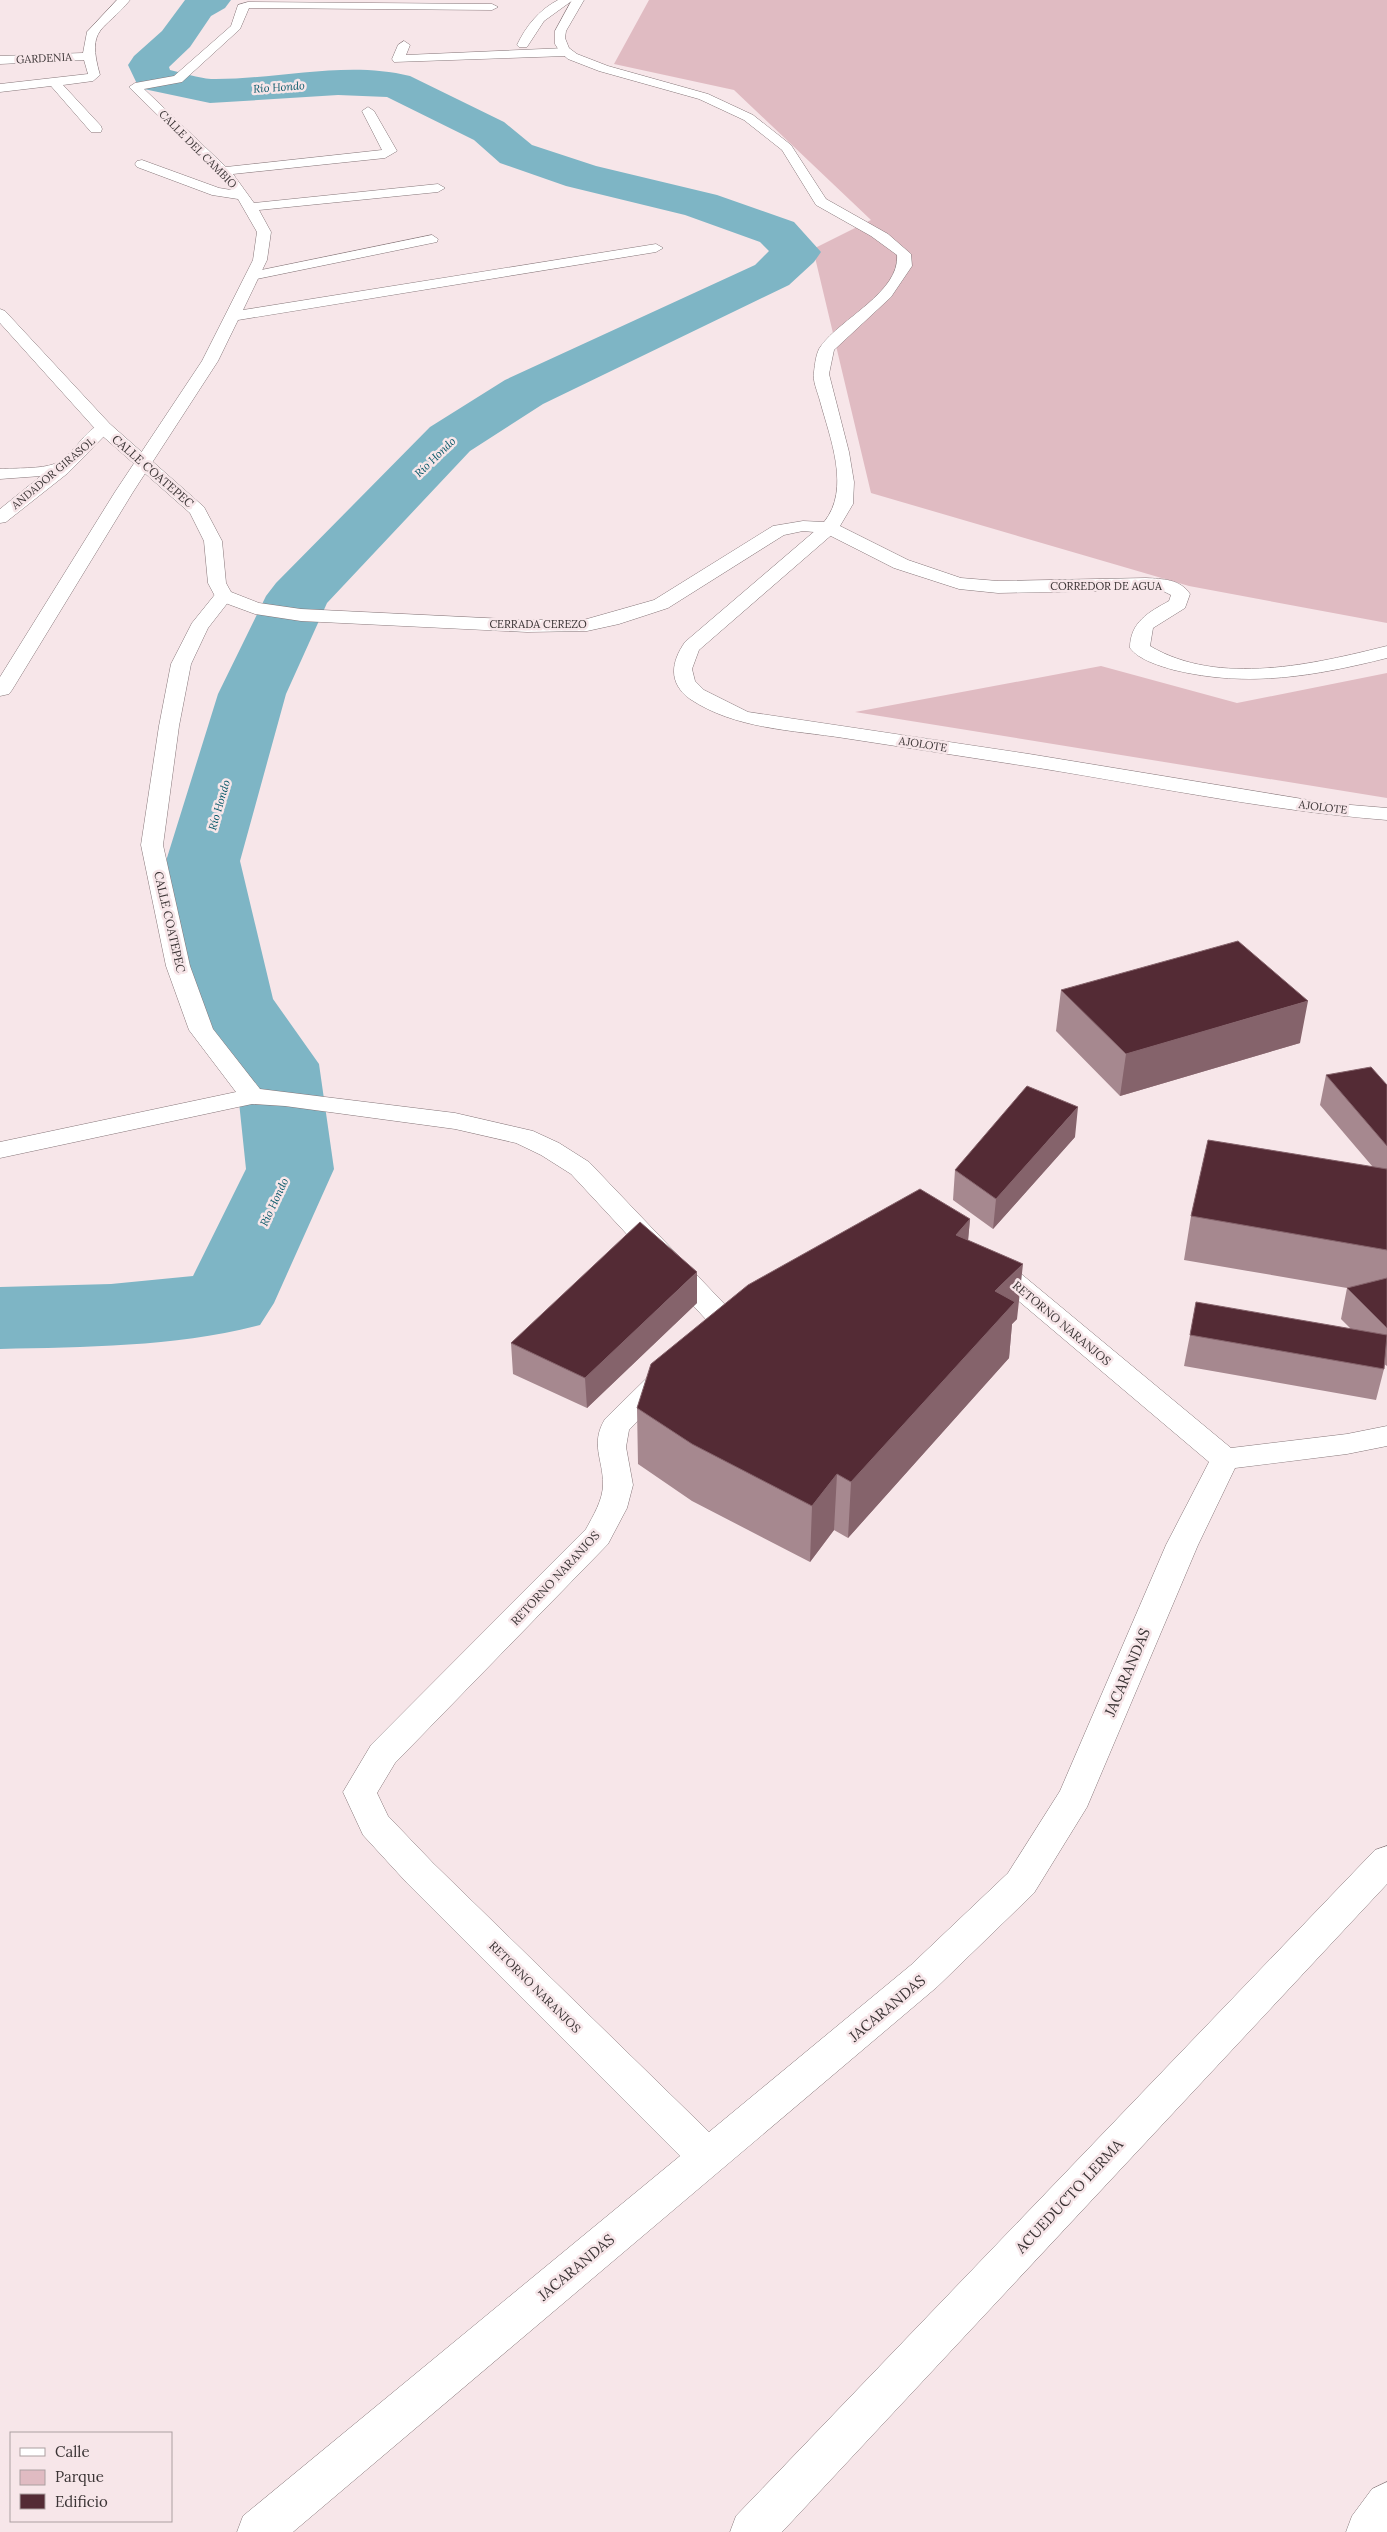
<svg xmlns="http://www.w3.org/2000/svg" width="1387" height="2532" font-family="Lora,serif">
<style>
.green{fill:#e0bbc2}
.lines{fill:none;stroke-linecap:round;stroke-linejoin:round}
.river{fill:#7eb5c5;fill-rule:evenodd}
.service-casing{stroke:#867679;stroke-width:1}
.minor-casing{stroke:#867679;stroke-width:1}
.secondary-casing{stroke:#867679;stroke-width:1}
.service{fill:#fff;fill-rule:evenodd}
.minor{fill:#fff;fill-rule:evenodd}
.secondary{fill:#fff;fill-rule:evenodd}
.wall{fill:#a6888f}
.shaded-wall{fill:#85636b}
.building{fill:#542b35;stroke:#85636b}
.labels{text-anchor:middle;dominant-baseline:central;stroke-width:5;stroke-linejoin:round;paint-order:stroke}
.far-street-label{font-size:11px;fill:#3b3435;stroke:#f7e6e9}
.far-water-label{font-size:11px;font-style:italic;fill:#085869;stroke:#f7e6e9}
.street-label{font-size:12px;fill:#3b3435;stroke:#f7e6e9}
.near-street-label{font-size:15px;fill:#3b3435;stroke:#f7e6e9}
</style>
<rect width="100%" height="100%" fill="#f7e6e9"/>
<path class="green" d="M649 0H1387V623L1189 586 871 493 813 249 871 220 734 90 614 64Z
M1101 666 1237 703 1387 673V798L855 712Z"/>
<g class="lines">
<path class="river" d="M185 0H231L225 8 211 16 190 47 169 67 170 70C183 73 198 78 211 79 277 80 345 60 410 76L504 122 532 145 596 166 717 195 794 222 821 252 814 262 789 285 543 404 470 451 327 603 286 694 240 861 273 999 319 1064 334 1169 274 1303 260 1325C176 1347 86 1347 0 1349V1287L111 1284 193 1276 246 1169 235 1064 193 999 166 861 218 694 266 596 276 583 430 427 505 380 755 265 769 251 760 242 685 215 566 186 500 163 474 140 387 97 338 95 210 103 139 88 128 65 134 56 162 31Z"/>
<defs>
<path id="service" d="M432 235 438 239 437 242 252 280 245 276 252 272Z"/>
<path id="minor" d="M117 0H130C104 32 86 26 100 75L93 81 63 85 101 126 102 129 101 132H91L51 86 0 92V84L88 74 84 60 0 64V56L83 53 87 32Z
M558 0H573L544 21 527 47H519L517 45C526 26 539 10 558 0Z
M248 2 492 4 498 7 492 10 249 8 240 29 182 82 144 89 226 167 382 150 362 111 368 107 374 111 397 151 385 158 233 174 254 203 438 184 445 188 438 192 259 210 271 232 267 260 243 310 656 244 663 248 656 252 238 320 218 361 133 492 12 690 9 694 0 696V677L115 492 202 361 253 260 257 232 238 199 212 195 137 167 135 164 137 161 142 160 219 188 231 190 218 174 129 87 135 83 174 76 231 26 238 5Z
M404 41 410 45 406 55 566 48 572 52 566 56 394 62 392 59 398 45Z
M104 423 110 424 112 428 68 473 6 522 0 523V509L41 476 0 479V469C15 468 41 469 54 464 74 457 84 428 104 423Z
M829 523 835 524 838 528 835 532 699 650 692 669 695 681 704 690 748 712 1029 754 1327 803 1387 808V820C1261 810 1138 783 1013 764 957 755 900 747 844 738 792 730 735 729 690 699 668 683 671 662 685 642L823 524Z
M224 590 231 592 233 596 208 628 191 664 179 726 163 845 190 966 213 1029 260 1089 455 1113 533 1131 559 1143 589 1162 733 1313 737 1320 733 1327 723 1329 713 1327 571 1174 541 1155 516 1143 455 1129 285 1106 252 1104 0 1158V1142L236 1092 189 1030 166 966 141 845 159 726 171 664 192 623 217 592Z
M992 1255 1002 1258 1231 1448 1347 1434 1387 1426V1446L1347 1454 1235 1468 1198 1545 1087 1807 1034 1893 937 1987 293 2532H237L243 2516 680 2156 407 1883 363 1835 343 1792 371 1745 586 1529C593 1516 603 1500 603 1484 603 1459 590 1444 605 1419L656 1369 666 1366 676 1369 680 1376 629 1430 626 1447 633 1485 627 1508 608 1544 395 1763 377 1793 388 1816 433 1863 709 2132 911 1965 1008 1873 1060 1791 1166 1545 1209 1462 982 1270 978 1264 982 1258Z
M1387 1846V1884L782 2532H730L736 2516 1375 1850Z
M1387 2482V2532H1346L1352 2516 1372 2489Z"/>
<path id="secondary" d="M572 0H584L566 31 565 38 569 48 577 54 608 66 708 94 753 115 791 145 826 199 888 234 911 254 912 266 891 297 834 350 829 374 849 452 854 482 853 504 840 526 908 560 961 578 998 581 1146 578C1163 579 1180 579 1190 594L1185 608 1153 628 1150 646C1219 687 1314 664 1387 646V658C1315 676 1248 688 1174 670 1160 666 1139 660 1130 648 1130 622 1149 612 1169 601L1171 595 1163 591 1146 590 998 593 959 589 894 568 825 533 803 531 784 535 668 608 619 624 587 631 527 632 301 621 255 614 217 600 208 583 204 541 190 513 98 432 0 323V309L5 311 110 424 204 507 222 541 226 583 231 592 259 603 301 609 527 620 587 619 654 600 773 526 803 521 824 522C851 489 830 438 820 401 818 393 812 380 814 372 815 364 816 352 821 346 840 319 900 292 897 255L871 236 816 205 782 150 744 120 699 99 599 71 568 59 560 52 555 44V31Z"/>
</defs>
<use href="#service" class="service-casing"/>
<use href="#minor" class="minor-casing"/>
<use href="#secondary" class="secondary-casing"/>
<use href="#service" class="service"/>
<use href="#minor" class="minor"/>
<use href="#secondary" class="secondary"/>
</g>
<path class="wall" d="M1061 990 1300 1043 1120 1096 1056 1031Z
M1326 1075 1387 1085V1366L1384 1364V1369L1376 1400 1184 1366 1190 1335 1351 1329 1341 1319 1347 1288 1184 1260 1191 1216 1372 1166 1320 1105Z
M1075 1137 993 1229 953 1200 955 1170Z
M970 1219 968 1240 1017 1319 1012 1324 1009 1358 848 1538 834 1530 810 1562 692 1501 638 1464 637 1408Z
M697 1303 587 1408 513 1374 511 1343Z"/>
<path class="shaded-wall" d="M1308 1001 1300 1043 1120 1096 1126 1054Z
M1078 1107 1075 1137 993 1229 996 1199Z
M970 1219 965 1274 956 1235Z
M1023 1264 1017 1319 1012 1324 1009 1358 848 1538 851 1482 995 1291Z
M697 1272V1303L587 1408 585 1378Z
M837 1474 834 1530 810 1562 812 1506Z"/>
<path class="building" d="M1238 941 1308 1001 1126 1054 1061 990Z
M1371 1067 1387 1085V1146L1326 1075Z
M1027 1086 1078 1107 996 1199 955 1170Z
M1208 1140 1387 1169V1250L1191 1216Z
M920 1189 970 1219 956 1235 1023 1264 995 1291 1015 1302 851 1482 837 1474 812 1506 692 1444 637 1408 651 1364 748 1285Z
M640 1222 697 1272 585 1378 511 1343Z
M1387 1278V1328L1347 1288Z
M1196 1302 1387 1335 1384 1369 1190 1335Z"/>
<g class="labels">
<g class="far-street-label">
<text transform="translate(44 58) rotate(-3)">GARDENIA</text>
<text transform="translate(198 149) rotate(45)">CALLE DEL CAMBIO</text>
<text transform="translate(53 473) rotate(-40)">ANDADOR GIRASOL</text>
<text x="1106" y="586">CORREDOR DE AGUA</text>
<text x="538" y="624">CERRADA CEREZO</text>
<text transform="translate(923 744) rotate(9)">AJOLOTE</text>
<text transform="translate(1323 807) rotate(7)">AJOLOTE</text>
</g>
<g class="far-water-label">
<text transform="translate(279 87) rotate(-4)">Río Hondo</text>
<text transform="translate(435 457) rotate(-44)">Río Hondo</text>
<text transform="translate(219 805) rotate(-74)">Río Hondo</text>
<text transform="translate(274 1202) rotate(-65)">Río Hondo</text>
</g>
<g class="street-label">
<text transform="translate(153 471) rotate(41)">CALLE COATEPEC</text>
<text transform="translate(170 922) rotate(77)">CALLE COATEPEC</text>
<text transform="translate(1062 1323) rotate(40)">RETORNO NARANJOS</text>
<text transform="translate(555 1578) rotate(-47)">RETORNO NARANJOS</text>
<text transform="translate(535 1987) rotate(45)">RETORNO NARANJOS</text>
</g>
<g class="near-street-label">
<text transform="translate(1127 1672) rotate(-67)">JACARANDAS</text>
<text transform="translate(887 2008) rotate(-40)">JACARANDAS</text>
<text transform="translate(1069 2196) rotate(-47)">ACUEDUCTO LERMA</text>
<text transform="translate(576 2267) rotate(-40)">JACARANDAS</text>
</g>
</g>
<rect x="10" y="2432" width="162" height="90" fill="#f7e6e9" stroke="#ac9fa1"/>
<rect x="20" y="2448" width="25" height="8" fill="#ffffff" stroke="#ac9fa1"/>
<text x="55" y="2457" font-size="15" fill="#3b3435">Calle</text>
<rect x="20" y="2470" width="25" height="15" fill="#e0bbc2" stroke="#ac9fa1"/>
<text x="55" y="2482" font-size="15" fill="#3b3435">Parque</text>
<rect x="20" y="2494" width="25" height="15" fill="#542b35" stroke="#ac9fa1"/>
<text x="55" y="2507" font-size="15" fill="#3b3435">Edificio</text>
</svg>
